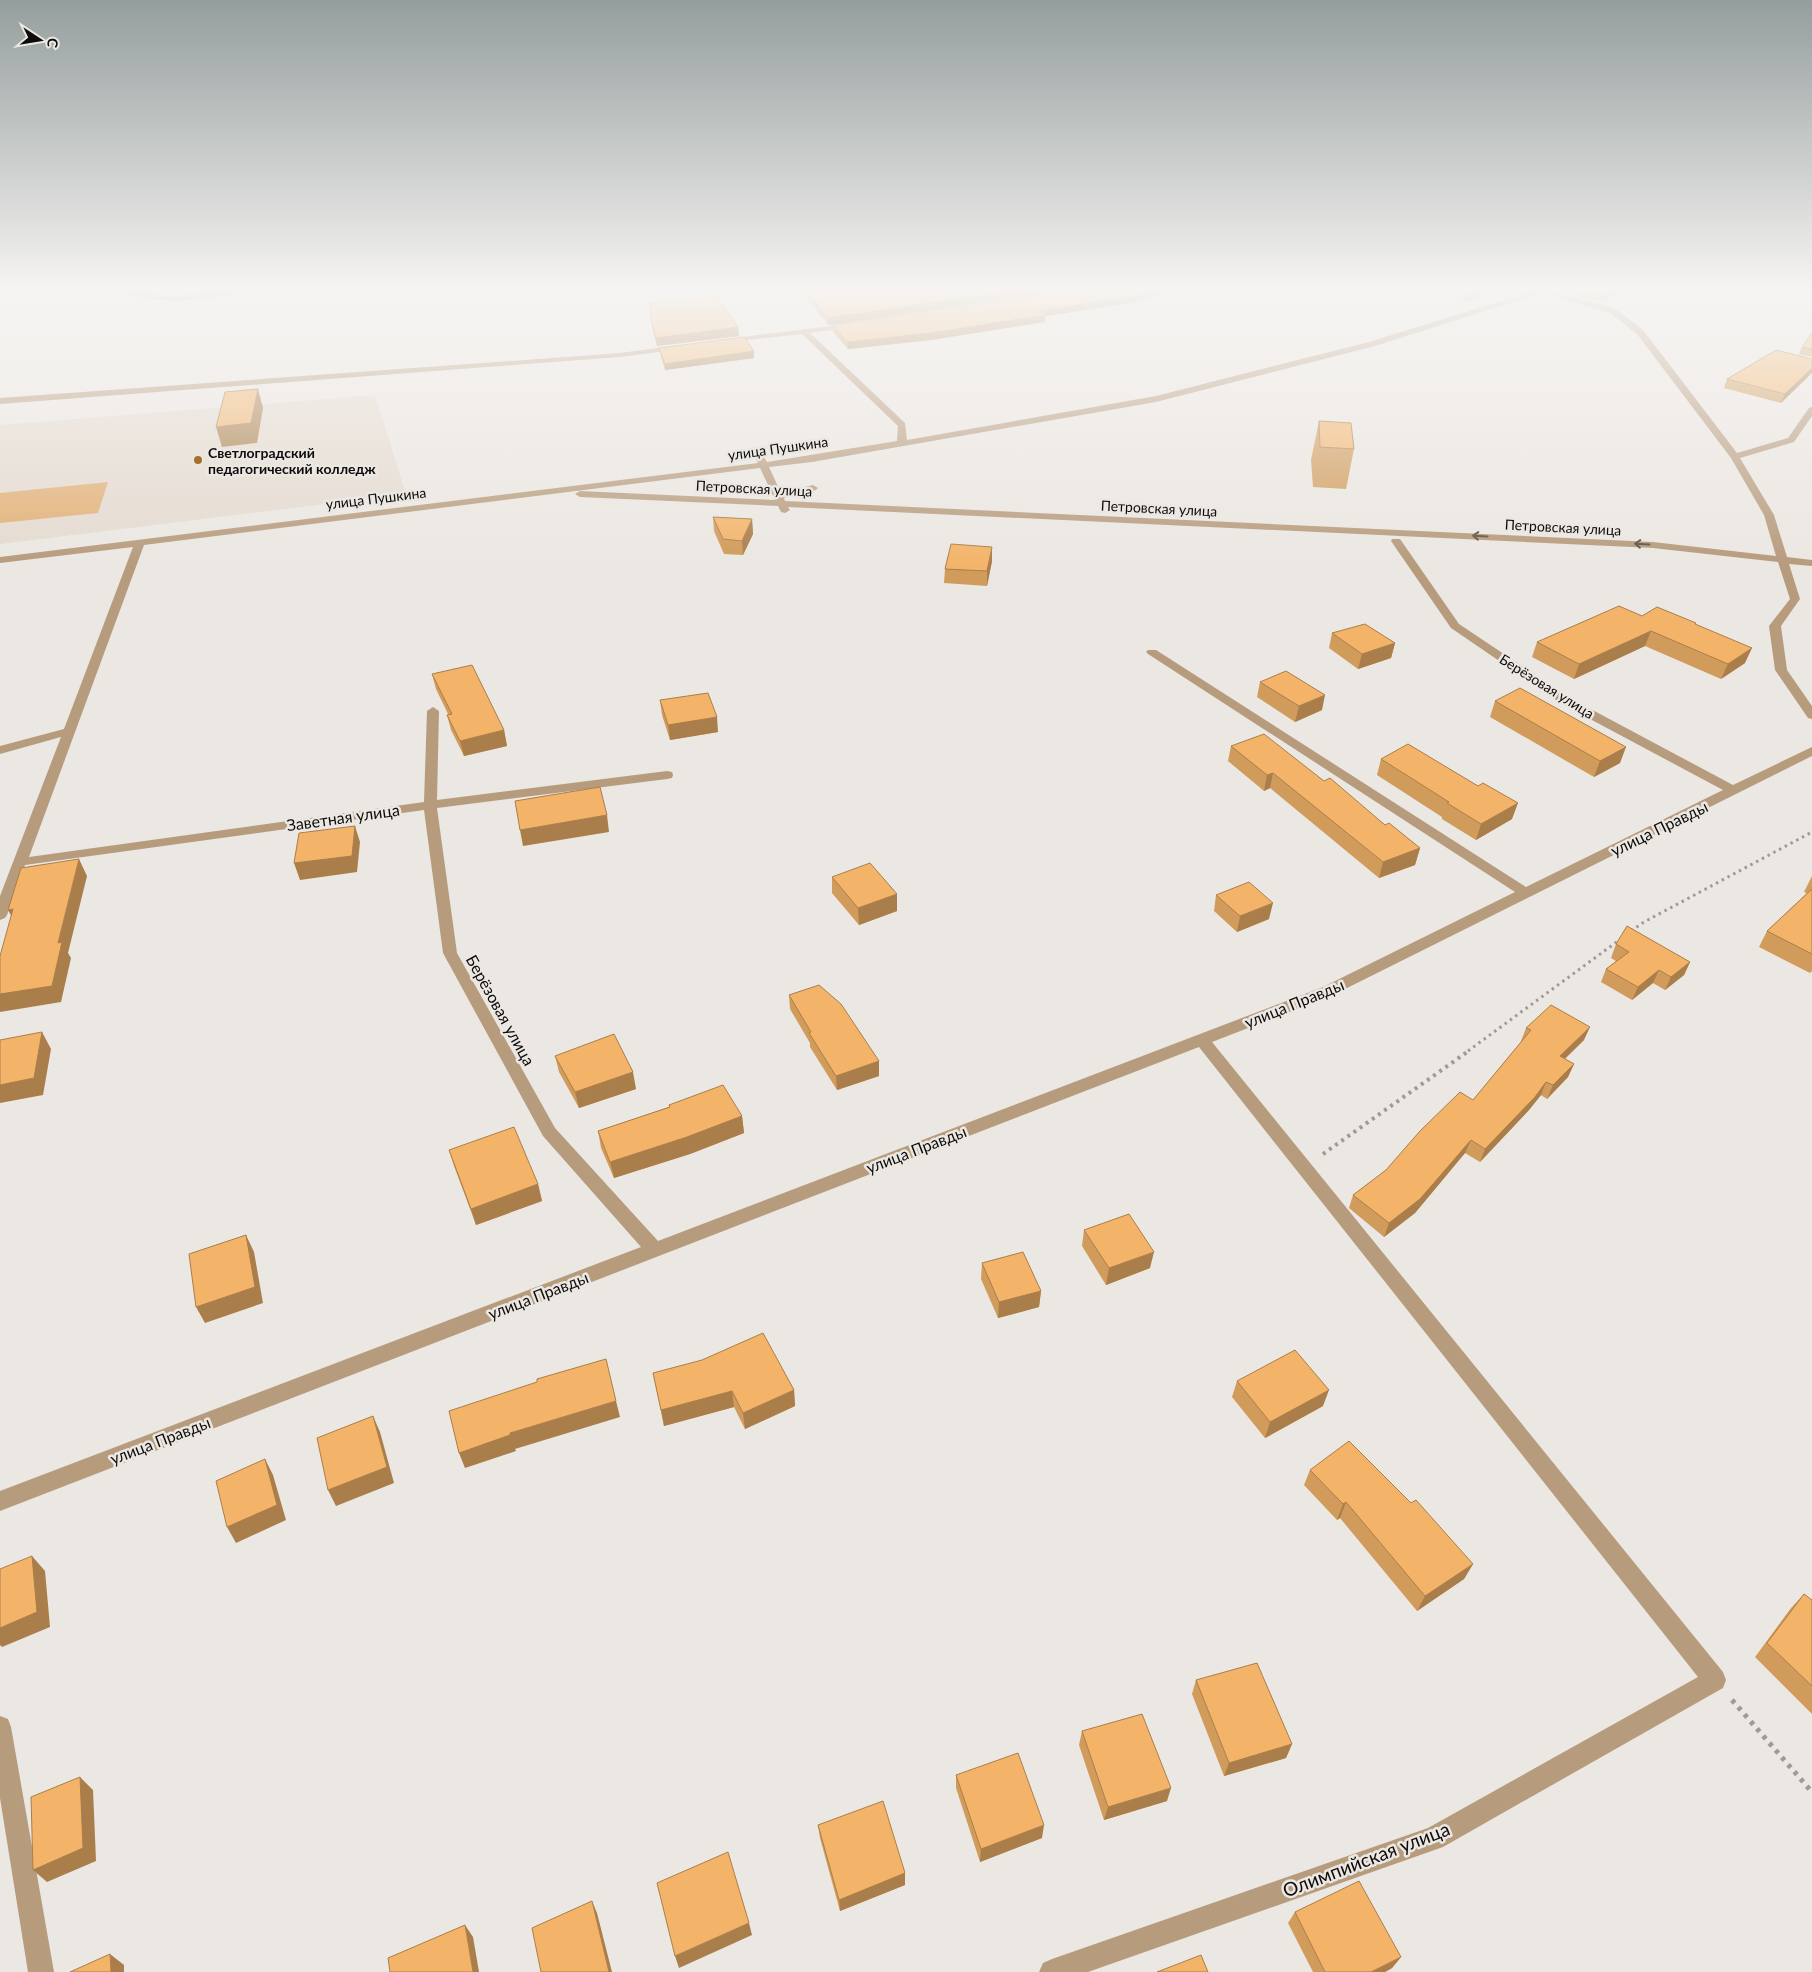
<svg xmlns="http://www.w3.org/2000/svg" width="1812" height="1972" font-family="Lato,sans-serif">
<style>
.built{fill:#e4dacf}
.green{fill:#e1af75}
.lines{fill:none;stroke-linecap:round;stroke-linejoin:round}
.stream{stroke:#b87c2f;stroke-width:5}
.path-far2{stroke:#9e9b97;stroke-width:3;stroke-dasharray:2.5 4;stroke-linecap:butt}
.path-far1{stroke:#9e9b97;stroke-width:4;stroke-dasharray:3 4.5;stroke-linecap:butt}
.path{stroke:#9e9b97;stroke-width:5;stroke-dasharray:4 5.5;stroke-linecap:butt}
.minor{fill:#b79b7d;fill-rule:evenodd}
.wall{fill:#d19b5b}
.shaded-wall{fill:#aa7e4a}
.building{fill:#f3b46a;stroke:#aa7e4a}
.oneway{stroke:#625444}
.poi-dot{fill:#a5702a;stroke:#ebe7e2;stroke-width:2}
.labels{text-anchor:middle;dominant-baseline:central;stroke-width:5;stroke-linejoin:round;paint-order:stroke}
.far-street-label{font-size:14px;fill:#0e0c0b;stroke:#ebe7e2}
.far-poi-label{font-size:14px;font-weight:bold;fill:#0e0c0b;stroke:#ebe7e2;text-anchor:start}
.street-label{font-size:16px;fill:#0e0c0b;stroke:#ebe7e2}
.near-street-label{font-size:19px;fill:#0e0c0b;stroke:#ebe7e2}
</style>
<rect width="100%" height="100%" fill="#ebe7e2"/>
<path class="built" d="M375 395 406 494 0 544V425Z"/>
<path class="green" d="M108 482 98 513 0 523V493Z"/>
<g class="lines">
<path class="stream" d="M125 290C162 305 206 296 244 290"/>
<path class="path-far2" d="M1631 931 1644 922 1812 832
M1468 1051 1622 938"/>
<path class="path-far1" d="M1323 1154 1470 1050"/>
<path class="path" d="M1732 1700 1812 1792"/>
<path class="minor" d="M1536 290H1549L1616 309 1643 330 1737 453 1788 438 1809 408 1812 407V416L1794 442 1740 458 1774 515 1787 557 1812 560V566L1789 564 1800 599 1781 626 1787 670 1812 706V719L1808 718 1775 670 1769 626 1790 599 1778 562 1653 548 788 507 790 510 785 513 781 512 778 506 580 497 575 494 580 491 775 500 760 468 144 545 29 857 424 802 427 711 433 707 439 711 437 800 667 771 672 772 673 775 672 778 667 779 437 808 457 953 555 1128 658 1241 1323 987 1515 892 1148 654 1146 652 1148 650H1156L1526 887 1723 790 1562 704 1451 628 1391 541 1392 539H1400L1459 624 1570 698 1733 785 1812 747V756L1333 995 1212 1042 1723 1672 1726 1680 1723 1688 1443 1847 1088 1972H1039L1043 1963 1052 1959 1428 1828 1698 1677 1199 1047 0 1511V1491L641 1247 543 1136 443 953 424 810 25 865 7 915 5 918 0 920V896L61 737 0 754V746L64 729 133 547 0 563V557L758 463 755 458 760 455 763 456 767 462 897 441 898 426 802 334 721 343V339H724L856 323 857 325 853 327 810 333 905 423 907 440 1156 396 1369 342ZM1543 293 1610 313 1637 334 1731 458 1764 515 1776 556 1653 542 785 501 784 498 816 490 818 488 813 485 781 493 769 467 812 462 1156 402 1375 346Z
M679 345 683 347 682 349 620 357 0 404V398L620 353Z
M0 1716 8 1719 11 1727 54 1972H28L0 1798Z"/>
</g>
<path class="wall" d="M803 290H1063L828 325 804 295Z
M1073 290H1183L1120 305 1045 316V322L931 340 848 349 833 332V325Z
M1458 290H1497L1464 302Z
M1563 290H1620L1603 302 1584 298Z
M649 303 738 327 739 336 657 346 653 332Z
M1812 333V357L1799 354 1802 347Z
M659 348 754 351V358L665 370 660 354Z
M1812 359 1781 403 1724 388 1727 379Z
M1319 421 1354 449 1346 489 1313 487 1311 460Z
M713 517 752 519 753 534 743 555 724 554 714 531Z
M992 547V561L987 586 944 583 945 569Z
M1642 616 1696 625 1745 663 1721 679 1645 646 1574 679 1532 657 1537 642Z
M1332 633 1395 643 1391 658 1358 669 1329 648Z
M432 674 504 730 507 746 464 756 451 730 447 715 448 714 436 689Z
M1260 682 1322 710 1295 722 1257 697Z
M660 700 718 732 670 740 662 715Z
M1495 701 1620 763 1594 777 1490 717Z
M1231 746 1324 781 1385 825 1420 848 1415 865 1379 878 1270 788 1264 791 1228 761Z
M1381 759 1512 819 1476 840 1442 819V817L1377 775Z
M1812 876V971L1810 973 1759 947 1767 931 1807 893 1804 892Z
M832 877 897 911 859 925 832 893Z
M1216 895 1269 919 1237 932 1214 911Z
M1616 944 1690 962 1684 975 1665 990 1653 983 1632 1000 1601 982 1606 969 1616 961 1611 958Z
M789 995 879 1061V1076L837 1090 810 1047V1043L790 1009Z
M1526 1028 1584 1040 1565 1059 1574 1064 1568 1077 1547 1099 1541 1095 1529 1110 1480 1162 1465 1153 1415 1213 1384 1237 1349 1208 1353 1195 1386 1170 1473 1100 1521 1042V1041Z
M555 1056 636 1089 579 1108 559 1072Z
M669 1105 742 1116 744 1133 690 1154 614 1178 601 1148 598 1131 669 1107Z
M449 1150 538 1184 542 1201 476 1225 454 1166Z
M1084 1230 1150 1268 1106 1285 1082 1246Z
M982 1263 1041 1291 1039 1307 998 1318 981 1279Z
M653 1373 794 1390 795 1406 745 1429 734 1407 664 1426Z
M1237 1381 1323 1406 1265 1438 1232 1397Z
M1310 1470 1411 1503 1473 1564 1464 1579 1417 1611 1340 1518 1337 1520 1304 1485Z
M1804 1594 1812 1600V1714L1755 1657 1791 1608Z
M1196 1680 1292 1744 1286 1758 1224 1776 1192 1694Z
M1082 1731 1167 1801 1104 1820 1079 1745Z
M956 1775 1042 1838 980 1862 956 1788Z
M818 1825 905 1873V1885L840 1911 820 1838Z
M1295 1912 1401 1957 1392 1968 1385 1972H1313L1288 1923Z"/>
<path class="shaded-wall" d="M1020 290H1063L828 325V318Z
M1157 290H1183L1120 305 1045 316V322L931 340 848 349 847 342 1040 311Z
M1482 290H1497L1464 302 1465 296Z
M1613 290H1620L1603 302 1605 296Z
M738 327 739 336 657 346 656 338Z
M754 351V358L665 370V364Z
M1812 368V373L1781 403 1785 394Z
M258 389 263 408 257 443 222 447 216 427Z
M752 519 753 534 743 555 742 541Z
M992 547V561L987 586V571Z
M1651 631 1645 646 1574 679 1579 664Z
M1395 643 1391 658 1358 669 1362 654Z
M1752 648 1745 663 1721 679 1728 664Z
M1325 695 1322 710 1295 722 1299 706Z
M717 717 718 732 670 740 668 725Z
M504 730 507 746 464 756 460 741Z
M1626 747 1620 763 1594 777 1600 761Z
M1273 773 1270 788 1264 791 1267 775Z
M1518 803 1512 819 1476 840 1481 824Z
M607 815 609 832 523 846 520 830Z
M355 826 360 842 357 872 300 880 294 863Z
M1420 848 1415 865 1379 878 1383 862Z
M79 859 87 876 68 953 71 958 61 1002 0 1012V994L58 943Z
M897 894V911L859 925 858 908Z
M1273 903 1269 919 1237 932 1240 916Z
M13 909 17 926 8 910Z
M1690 962 1684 975 1665 990 1671 977Z
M1659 970 1653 983 1632 1000 1638 987Z
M1590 1027 1584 1040 1554 1069 1560 1056Z
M42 1032 51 1049 43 1095 0 1103V1085Z
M879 1061V1076L837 1090 836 1076Z
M1574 1064 1568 1077 1547 1099 1553 1085Z
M633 1072 636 1089 579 1108 575 1092Z
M1546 1082 1541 1095 1529 1110 1480 1162 1485 1149Z
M742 1116 744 1133 690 1154 614 1178 610 1162Z
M1471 1140 1465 1153 1415 1213 1384 1237 1389 1223Z
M538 1184 542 1201 476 1225 471 1209Z
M246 1235 254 1252 263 1303 205 1323 196 1307Z
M1154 1252 1150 1268 1106 1285 1109 1268Z
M1041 1291 1039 1307 998 1318 999 1302Z
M794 1390 795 1406 745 1429 743 1413Z
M1329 1390 1323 1406 1265 1438 1270 1422Z
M732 1391 734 1407 664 1426 661 1410Z
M616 1401 620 1417 515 1449 516 1451 465 1468 459 1453 510 1433Z
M373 1416 380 1432 394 1483 336 1506 328 1490Z
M265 1459 273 1475 286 1520 236 1543 227 1527Z
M1346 1502 1340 1518 1337 1520 1343 1504Z
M32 1556 45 1571 50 1627 2 1647 0 1645V1628Z
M1473 1564 1464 1579 1417 1611 1425 1596Z
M1292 1744 1286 1758 1224 1776 1229 1763Z
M80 1777 93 1790 96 1861 47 1882 33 1870Z
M1171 1788 1167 1801 1104 1820 1108 1807Z
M1044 1825 1042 1838 980 1862 981 1849Z
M905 1873V1885L840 1911 839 1900Z
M592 1901 597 1913 612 1972H609Z
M749 1923 752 1935 679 1968 675 1956Z
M465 1925 473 1937 479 1972H473Z
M110 1954 124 1965V1972H111Z
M1401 1957 1392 1968 1385 1972H1371Z"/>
<path class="building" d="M805 290H1020L828 318Z
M1073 290H1157L1121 298 1040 311 1045 315 931 333 847 342 833 325Z
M1462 290H1482L1465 296Z
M1580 290H1613L1605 296 1586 292Z
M717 297 738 327 656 338 652 323 649 303Z
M1812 333V349L1802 347Z
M744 337 754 351 665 364 659 348Z
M1776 350 1812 359V368L1785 394 1727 379Z
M258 389 251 423 216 427 225 392Z
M1319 421 1351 423 1354 449 1320 447Z
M713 517 752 519 742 541 723 539Z
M951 544 992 547 987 571 945 569Z
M1619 606 1642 616 1657 607 1696 623 1695 624 1752 648 1728 664 1651 631 1579 664 1537 642Z
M1365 624 1395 643 1362 654 1332 633Z
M472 665 504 730 460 741 447 715 452 714 432 674Z
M1286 671 1325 695 1299 706 1260 682Z
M1520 688 1626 747 1600 761 1495 701Z
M708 693 717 717 668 725 660 700Z
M1264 734 1324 781 1330 778 1385 825 1389 823 1420 848 1383 862 1273 773 1267 775 1231 746Z
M1408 744 1478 786 1483 783 1518 803 1481 824 1447 803 1449 802 1381 759Z
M600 787 607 815 520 830 515 801Z
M355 826 352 856 294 863 299 833Z
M79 859 58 943 62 942 52 986 0 994V956L13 909 8 910 21 868Z
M870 863 897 894 858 908 832 877Z
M1249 882 1273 903 1240 916 1216 895Z
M1812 889V954L1767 931Z
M1627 926 1690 962 1671 977 1659 970 1638 987 1606 969 1629 952 1616 944Z
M819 985 841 1004 879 1061 836 1076 809 1033 811 1032 789 995Z
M1551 1005 1590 1027 1560 1056 1574 1064 1553 1085 1546 1082 1535 1097 1485 1149 1471 1140 1420 1199 1389 1223 1353 1195 1386 1170 1420 1131 1460 1092 1473 1100 1531 1030 1526 1028Z
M42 1032 34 1078 0 1085V1040Z
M614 1034 633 1072 575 1092 555 1056Z
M723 1085 742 1116 687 1137 610 1162 598 1131 670 1107 669 1105Z
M514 1127 538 1184 471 1209 449 1150Z
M1129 1214 1154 1252 1109 1268 1084 1230Z
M246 1235 255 1287 196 1307 189 1254Z
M1023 1252 1041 1291 999 1302 982 1263Z
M763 1333 794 1390 743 1413 732 1391 661 1410 653 1373 702 1360Z
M1295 1350 1329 1390 1270 1422 1237 1381Z
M606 1359 616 1401 510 1433V1435L459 1453 449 1411 537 1382V1379Z
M373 1416 387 1467 328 1490 317 1438Z
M1349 1441 1411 1503 1416 1500 1473 1564 1425 1596 1346 1502 1343 1504 1310 1470Z
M265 1459 277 1505 227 1527 216 1481Z
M32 1556 37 1612 0 1628V1569Z
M1804 1594 1812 1600V1686L1767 1643Z
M1257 1663 1292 1744 1229 1763 1196 1680Z
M1142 1714 1171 1788 1108 1807 1082 1731Z
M1018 1753 1044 1825 981 1849 956 1775Z
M80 1777 83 1848 33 1870 31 1797Z
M883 1801 905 1873 839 1900 818 1825Z
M728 1852 749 1923 675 1956 657 1883Z
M1359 1881 1401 1957 1371 1972H1325L1295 1912Z
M592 1901 609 1972H541L532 1928Z
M465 1925 473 1972H390L388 1958Z
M110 1954 111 1972H70Z
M1201 1955 1208 1972H1157Z"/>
<defs><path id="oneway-shaft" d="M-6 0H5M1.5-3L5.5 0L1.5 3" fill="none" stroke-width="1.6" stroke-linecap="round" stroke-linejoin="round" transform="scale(1.25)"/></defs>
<g class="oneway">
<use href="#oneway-shaft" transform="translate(1480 536) rotate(-177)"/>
<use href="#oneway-shaft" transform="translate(1642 544) rotate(-177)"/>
</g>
<linearGradient id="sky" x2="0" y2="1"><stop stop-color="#959e9e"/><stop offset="0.51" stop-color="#f6f4f2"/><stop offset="1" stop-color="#f6f4f2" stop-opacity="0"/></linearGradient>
<rect width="1812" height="566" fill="url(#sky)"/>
<circle class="poi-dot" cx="198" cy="460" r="5"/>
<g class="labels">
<g class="far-street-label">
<text transform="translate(778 448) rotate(-8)">улица Пушкина</text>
<text transform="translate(754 488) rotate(3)">Петровская улица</text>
<text transform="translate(376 498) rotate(-7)">улица Пушкина</text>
<text transform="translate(1159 508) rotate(3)">Петровская улица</text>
<text transform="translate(1563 527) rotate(3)">Петровская улица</text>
<text transform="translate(1547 686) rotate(32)">Берёзовая улица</text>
</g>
<g class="far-poi-label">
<text x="208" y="452">Светлоградский<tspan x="208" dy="16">педагогический колледж</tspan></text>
</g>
<g class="street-label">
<text transform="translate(343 817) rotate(-8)">Заветная улица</text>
<text transform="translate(1659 828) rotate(-26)">улица Правды</text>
<text transform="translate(1294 1003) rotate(-22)">улица Правды</text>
<text transform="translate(501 1010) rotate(61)">Берёзовая улица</text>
<text transform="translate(916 1149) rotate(-21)">улица Правды</text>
<text transform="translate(538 1295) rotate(-21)">улица Правды</text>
<text transform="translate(160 1440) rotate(-21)">улица Правды</text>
</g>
<g class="near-street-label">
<text transform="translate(1366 1859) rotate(-21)">Олимпийская улица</text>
</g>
</g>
<g transform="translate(40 40) rotate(102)" stroke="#ebe7e2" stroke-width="4" paint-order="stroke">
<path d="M0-4L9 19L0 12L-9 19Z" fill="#0e0c0b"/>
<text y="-8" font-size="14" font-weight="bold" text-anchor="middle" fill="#0e0c0b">С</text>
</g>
</svg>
